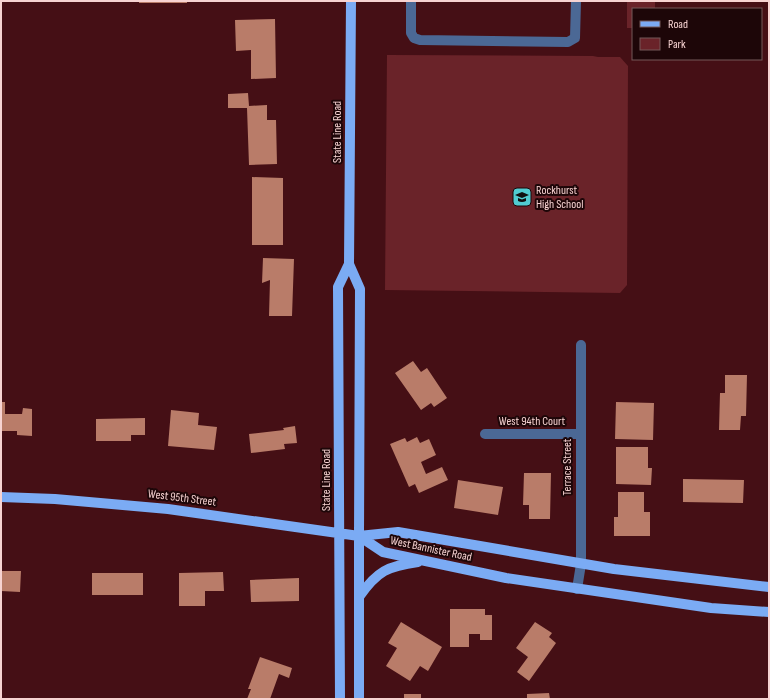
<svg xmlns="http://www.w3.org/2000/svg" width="770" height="700" font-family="'Sofia Sans Condensed',sans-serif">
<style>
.green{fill:#6a2329}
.building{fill:#b97c69}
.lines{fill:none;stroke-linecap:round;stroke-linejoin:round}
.minor{stroke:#4b6895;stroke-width:10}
.major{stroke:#7babf4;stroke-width:10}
.labels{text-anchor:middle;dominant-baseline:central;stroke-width:4;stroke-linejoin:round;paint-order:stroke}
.street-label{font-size:12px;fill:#f7d3d2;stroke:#1d0608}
.poi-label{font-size:12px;fill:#f7d3d2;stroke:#1d0608;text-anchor:start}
</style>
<rect width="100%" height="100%" fill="#450f15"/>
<path class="green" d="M627 1H655V9H633V28H627Z
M387 55 593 56 598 57H620L628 66 627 285 620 293 385 290Z"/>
<path class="building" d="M139 1H187V3H139Z
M275 19 276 78 251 79V50L236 51 235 20Z
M248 93 249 106 267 105V120H276L277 164 249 165 247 108H228V94Z
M252 177 283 178V245H252Z
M263 258 294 259 292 316H269L270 280 262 283Z
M413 361 421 372 427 368 447 398 434 407 431 403 421 410 395 373Z
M725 375H747L746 416H741L740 430H719L720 393H725Z
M1 402H5V414H22L23 408 32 409V436L17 435V431H1Z
M616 402 654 403 653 440 615 439Z
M171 410 199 413 198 425 217 427 214 450 168 446Z
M145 418V435H131V441H96V419Z
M295 426 297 443 284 444 285 449 251 453 249 434 284 430 283 428Z
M417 437 420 443 429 439 436 455 421 462 426 474 442 467 448 480 419 493 415 484 409 487 390 444 405 438 407 442Z
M616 447H648V468H652L651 485 616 484Z
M524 473H551L550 519H529V505H523Z
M683 479 744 480 743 503 683 502Z
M458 480 503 487 498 515 454 508Z
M618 492H644V512H650V536H614V517H618Z
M1 571H21L20 592 1 591Z
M223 572 224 591H205V606H179V573Z
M92 573H143V595H92Z
M299 578V601L251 602 250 580Z
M450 609H485V615H492V640H480V634H469V647H450Z
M401 622 442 647 428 671 420 666 410 681 386 666 397 648 388 643Z
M535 622 552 633 549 637 556 643 529 681 517 672 528 657 516 648Z
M260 657 292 668 289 678 279 674 270 699H247L251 689H248Z
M549 693 550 699H527V694Z
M404 694H421V699H404Z"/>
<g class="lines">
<path class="minor" d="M411 1V33L414 38 420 40 568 42 575 38 576 1
M485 434H580
M577 589 581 564V345"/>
<path class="major" d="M351 1 349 264 360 289 359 536V699
M1 497 55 499 168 509 359 536 398 532 614 569 769 587
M359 536 383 552 506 578 711 608 769 612
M359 597C377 571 388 566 418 562
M340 699 338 287 349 264"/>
</g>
<defs>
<symbol id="school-square" viewBox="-11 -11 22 22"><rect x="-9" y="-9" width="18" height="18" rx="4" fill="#51ccd1" stroke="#1d0608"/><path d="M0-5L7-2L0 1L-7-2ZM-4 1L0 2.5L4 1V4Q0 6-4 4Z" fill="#111"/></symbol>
</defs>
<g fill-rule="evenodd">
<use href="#school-square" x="511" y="186" width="22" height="22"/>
</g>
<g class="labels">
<g class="street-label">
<text transform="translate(337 132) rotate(-90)">State Line Road</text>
<text x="532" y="421">West 94th Court</text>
<text transform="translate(567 467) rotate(-90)">Terrace Street</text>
<text transform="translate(326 480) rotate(-90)">State Line Road</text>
<text transform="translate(182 498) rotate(7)">West 95th Street</text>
<text transform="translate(431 549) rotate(12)">West Bannister Road</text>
</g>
<g class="poi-label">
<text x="536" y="190">Rockhurst<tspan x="536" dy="14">High School</tspan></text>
</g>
</g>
<rect width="770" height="700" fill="none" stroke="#f7d3d2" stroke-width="4"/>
<rect x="632" y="8" width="130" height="52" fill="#1d0608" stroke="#745859"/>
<rect x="640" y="21" width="20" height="6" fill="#7babf4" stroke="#745859"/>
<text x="668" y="28" font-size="12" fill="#f7d3d2">Road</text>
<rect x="640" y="38" width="20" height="12" fill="#6a2329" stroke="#745859"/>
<text x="668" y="48" font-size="12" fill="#f7d3d2">Park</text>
</svg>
